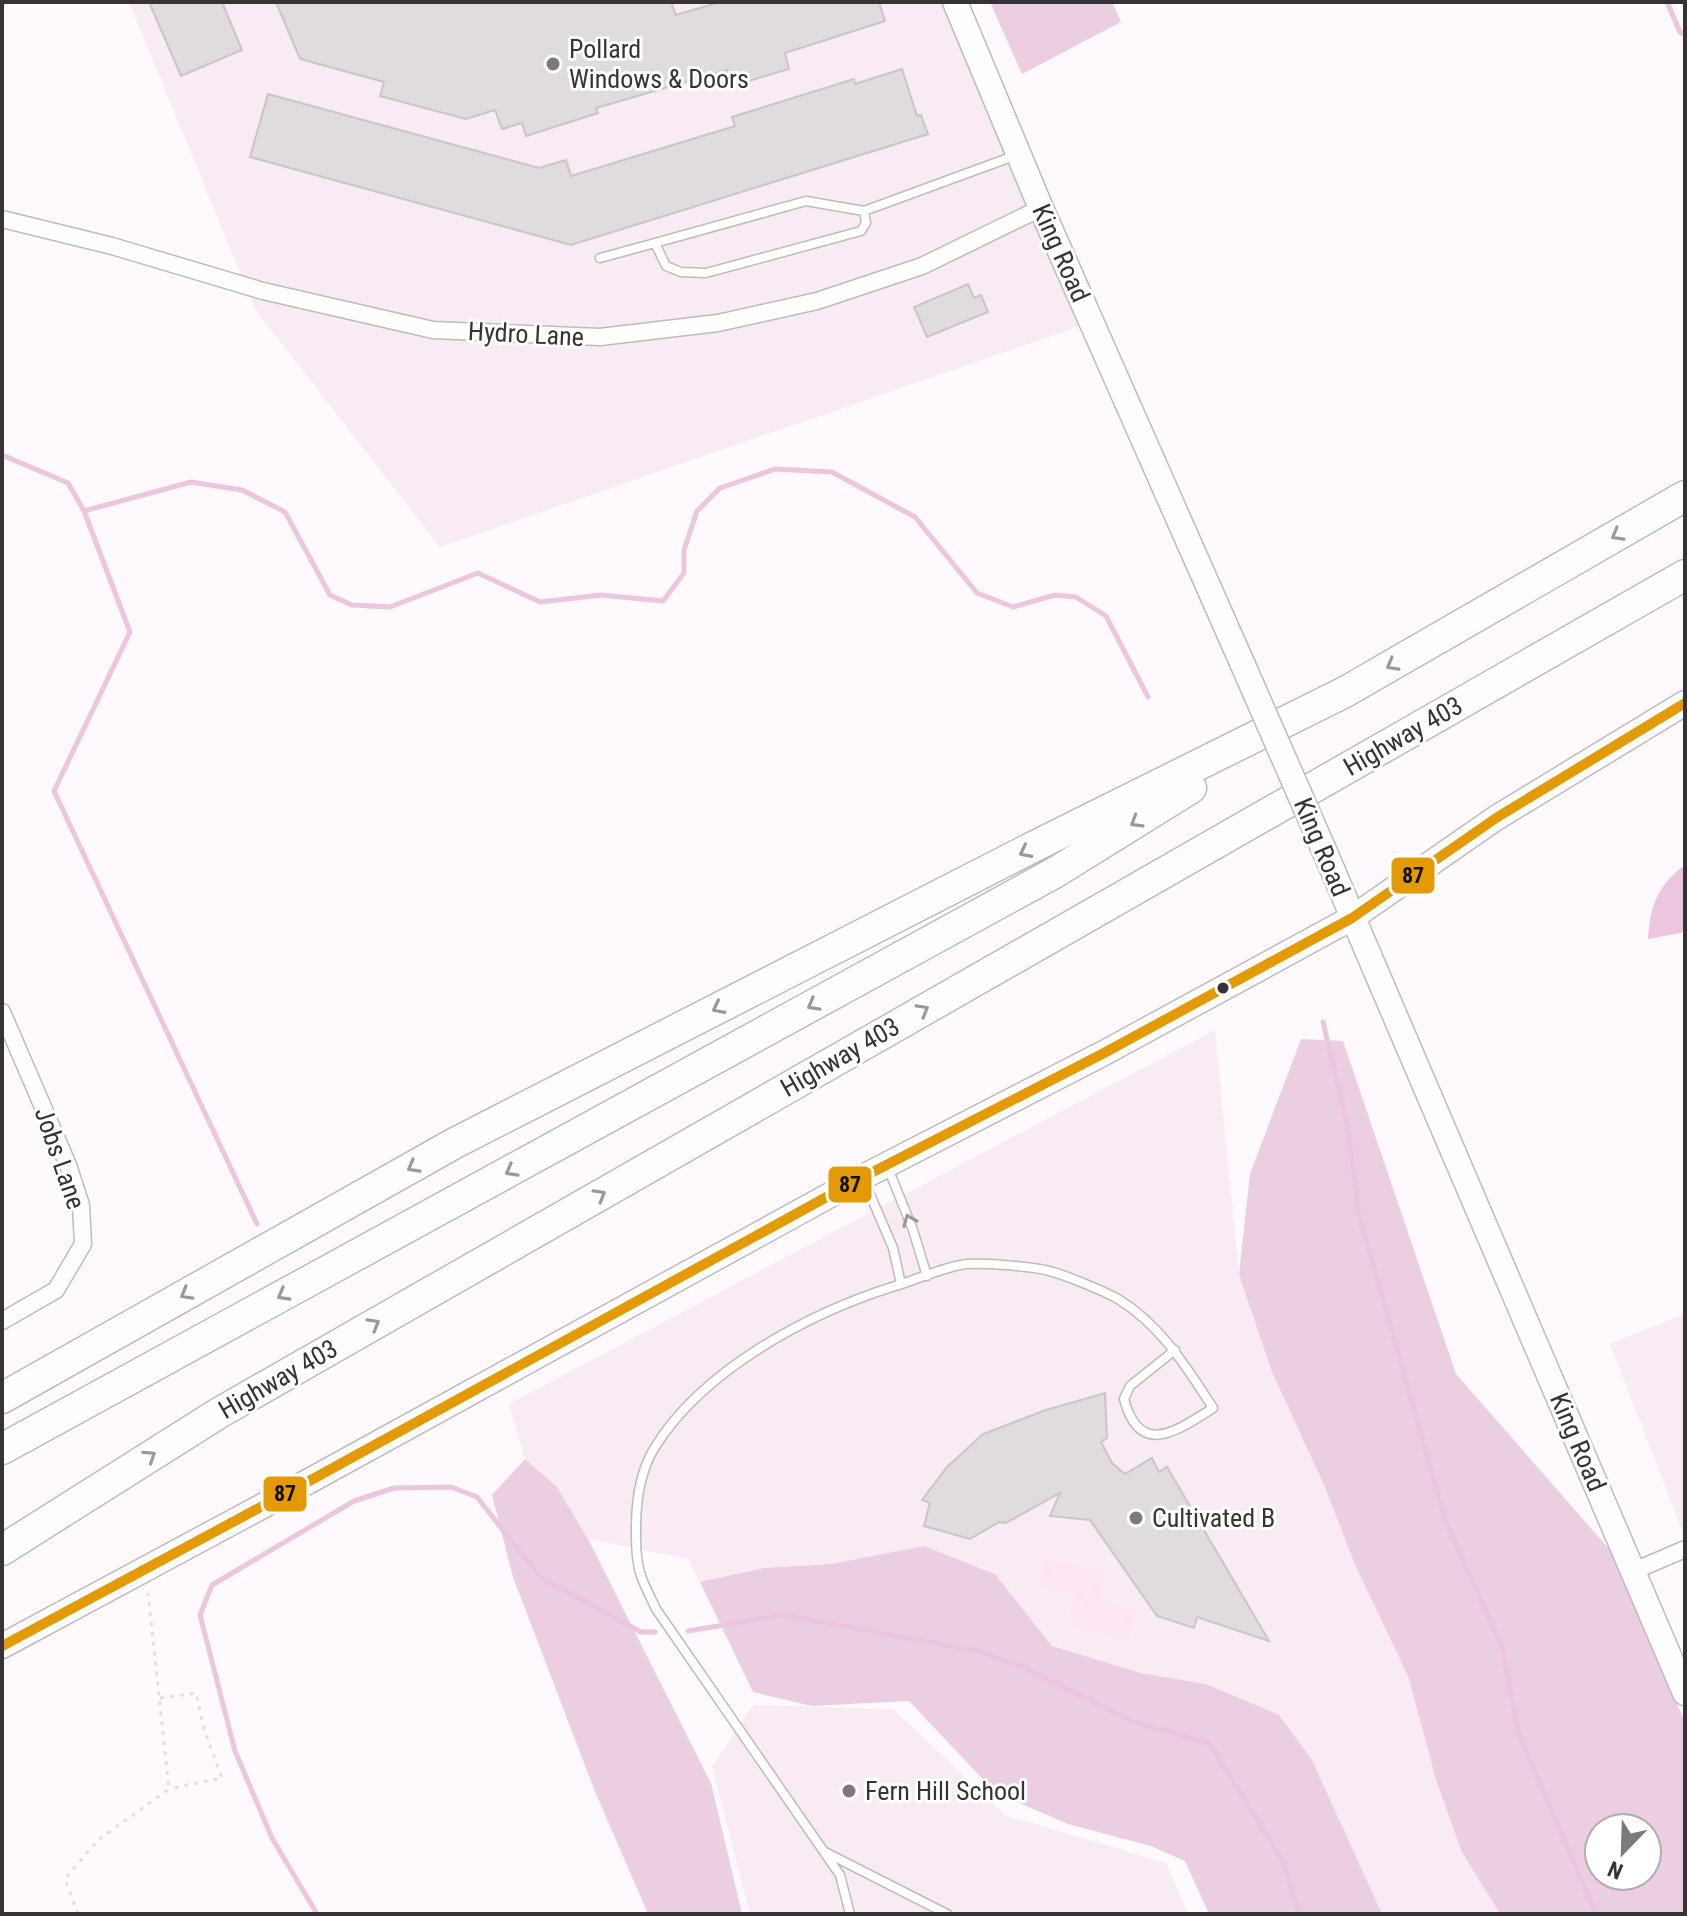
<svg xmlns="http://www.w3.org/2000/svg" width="1687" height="1916" font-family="'Roboto Condensed',sans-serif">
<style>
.built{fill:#f8ebf3}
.green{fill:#fee6f5}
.forest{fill:#eccee2;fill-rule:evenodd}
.water{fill:#ecc5de}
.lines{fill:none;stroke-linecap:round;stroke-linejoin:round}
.stream{stroke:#ecc5de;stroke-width:5}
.building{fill:#dfdbde;stroke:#c9c5c8;stroke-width:2}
.lane-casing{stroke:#bfbabd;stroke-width:11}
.street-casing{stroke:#bfbabd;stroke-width:19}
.secondary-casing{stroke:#bfbabd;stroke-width:27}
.highway-casing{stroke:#bfbabd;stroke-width:33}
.path{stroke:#e1e0e0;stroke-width:3;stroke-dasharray:4 6;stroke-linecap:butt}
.lane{stroke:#fffeff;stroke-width:8}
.street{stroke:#fffeff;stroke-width:16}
.secondary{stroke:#fffeff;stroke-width:24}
.highway{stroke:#fffeff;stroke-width:30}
.secondary-bridge-casing{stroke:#bfbabd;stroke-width:27;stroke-linecap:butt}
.secondary-bridge{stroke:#fffeff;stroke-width:24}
.bus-1-casing{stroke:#fff;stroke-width:16}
.bus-1{stroke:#e49a05;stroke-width:10}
.oneway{stroke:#9b989a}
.poi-dot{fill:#7d787b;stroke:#fff;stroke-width:3}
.bus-dot{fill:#373235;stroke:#fff;stroke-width:3}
.labels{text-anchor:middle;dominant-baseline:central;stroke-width:6;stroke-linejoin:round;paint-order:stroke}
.poi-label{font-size:26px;fill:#373235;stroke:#fff;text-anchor:start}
.street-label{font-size:26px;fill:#373235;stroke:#fff}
.line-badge{stroke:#fff;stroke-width:3}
.pale-badge-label{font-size:22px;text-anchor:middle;font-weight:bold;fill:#111}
</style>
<rect width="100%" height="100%" fill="#fef9fc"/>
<path class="built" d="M129 2H947L1080 326 440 547 255 309Z
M1215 1030 1239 1275 1272 1372 1324 1485 1356 1567 1408 1676 1437 1783 1462 1852 1500 1914H1382L1312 1760 1206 1684 1141 1673 1052 1646 995 1574 924 1546 831 1564 764 1568 700 1582 688 1559 588 1539 557 1487 525 1459 509 1404Z
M1685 1314V1538L1610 1344Z
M753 1705 893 1709 1005 1815 1166 1863 1188 1914H750L712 1767Z"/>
<path class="green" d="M1046 1558 1105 1574 1098 1602 1135 1611 1128 1640 1068 1624 1075 1594 1039 1585Z"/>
<path class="forest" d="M990 2H1112L1121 22 1022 74Z
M1301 1039 1343 1041 1456 1374 1609 1549 1685 1722V1914H1500L1462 1852 1437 1783 1408 1676 1356 1567 1324 1485 1272 1372 1239 1275 1250 1174ZM1599 1828H1647V1876H1599Z
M525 1459 557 1487 588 1539 711 1783 742 1914H648L594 1789 513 1577 492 1495Z
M924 1546 995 1574 1052 1646 1141 1673 1206 1684 1279 1715 1312 1760 1382 1914H1209L1185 1861 1151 1846 1068 1824 996 1793 909 1701 812 1706 753 1692 700 1582 764 1568 831 1564Z"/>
<path class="water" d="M1685 865V932L1648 939C1650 905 1658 885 1685 865Z"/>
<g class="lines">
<path class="stream" d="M1667 2 1680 32 1685 35
M2 455 68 483 84 511 130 632 54 791 257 1224
M84 511 191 482 242 490 285 512 330 595 352 605 390 607 478 573 540 602 601 595 663 601 684 573V550L697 511 720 488 775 469 832 472 915 517 977 593 1013 607 1055 595 1076 597 1106 616 1148 697
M1323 1022 1348 1128 1359 1215 1446 1522 1502 1647 1519 1735 1596 1914
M688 1631 783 1615 978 1651 1023 1667 1137 1723 1209 1743 1283 1861 1299 1914
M317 1914 272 1838 235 1751 200 1615 212 1585 354 1501 394 1488 451 1487 477 1497 540 1577 641 1632H655"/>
</g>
<path class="building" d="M149 2H222L242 50 181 76Z
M276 2H671L676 15 720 2H879L885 21 785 53 789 69 732 86 727 70 596 108 598 113 526 136 522 123 502 129 495 110 466 119 380 96 384 82 300 59Z
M902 69 917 116 921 115 928 134 571 245 250 157 268 94 539 168 566 160 571 176 735 126 732 117 854 79 855 84Z
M968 284 974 298 981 295 988 312 927 337 914 307Z
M1105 1393 1107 1438 1101 1442 1112 1463 1125 1474 1152 1458 1159 1472 1167 1467 1269 1641 1197 1617 1194 1628 1157 1616 1090 1520 1050 1516 1060 1493 1006 1523 999 1522 970 1539 924 1526 930 1503 922 1500 947 1467 983 1434 1046 1410Z"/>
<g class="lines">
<defs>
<path id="lane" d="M864 211 866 223 861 231 706 273 681 272 666 266 655 243 806 201 864 211 1014 156
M600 258 655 243
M888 1168 913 1230 927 1276
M863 1178 893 1248 901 1284
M825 1852 947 1914
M850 1914 840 1875 656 1609C651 1598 645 1587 641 1576 636 1561 636 1544 636 1528 636 1500 640 1471 655 1447 703 1370 807 1314 892 1287 914 1281 945 1266 967 1264 985 1263 1027 1266 1045 1270 1061 1273 1104 1291 1118 1299 1161 1325 1187 1368 1213 1408 1178 1430 1140 1459 1124 1399L1130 1386 1175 1350"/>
<path id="street" d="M2 219 112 246 263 291 433 330 600 337 718 323 817 301 922 266 1041 208
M2 1012 68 1165 81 1205 83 1244 56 1290 2 1321
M1634 1571 1685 1549"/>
<path id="secondary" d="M955 2 1041 208 1243 665
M1324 850 1685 1693
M2 1646 311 1480 863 1177 1104 1053 1352 918 1496 818 1685 703"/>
<path id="highway" d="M2 1398 455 1143 1033 847 1345 692 1685 496
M2 1449 1056 872 1191 788
M2 1550 219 1413 1685 575"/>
</defs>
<use href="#lane" class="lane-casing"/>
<use href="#street" class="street-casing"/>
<use href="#secondary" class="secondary-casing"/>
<use href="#highway" class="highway-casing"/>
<path class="path" d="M160 1698 196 1693 204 1729 222 1778 169 1789
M78 1914 65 1879 98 1840 169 1789 148 1593"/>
<use href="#lane" class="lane"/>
<use href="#street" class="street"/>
<use href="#secondary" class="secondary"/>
<use href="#highway" class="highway"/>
<defs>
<path id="secondary-bridge" d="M1243 665 1324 850"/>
</defs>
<use href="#secondary-bridge" class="secondary-bridge-casing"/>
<use href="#secondary-bridge" class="secondary-bridge"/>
<defs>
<path id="bus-1" d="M2 1646 311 1480 863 1177 1104 1053 1352 918 1496 818 1685 703"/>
</defs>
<use href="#bus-1" class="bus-1-casing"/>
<use href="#bus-1" class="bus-1"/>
</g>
<defs><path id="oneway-chevron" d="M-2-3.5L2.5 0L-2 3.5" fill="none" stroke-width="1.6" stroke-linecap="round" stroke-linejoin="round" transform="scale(2)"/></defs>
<g class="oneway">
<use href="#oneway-chevron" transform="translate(1617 535) rotate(150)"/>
<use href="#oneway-chevron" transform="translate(1392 665) rotate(150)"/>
<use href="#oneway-chevron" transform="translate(1136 822) rotate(148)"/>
<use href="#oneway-chevron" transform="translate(1025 852) rotate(153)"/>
<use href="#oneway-chevron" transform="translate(813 1005) rotate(151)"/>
<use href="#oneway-chevron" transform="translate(718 1008) rotate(153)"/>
<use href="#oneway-chevron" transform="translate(923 1010) rotate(-30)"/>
<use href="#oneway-chevron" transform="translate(413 1167) rotate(151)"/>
<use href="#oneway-chevron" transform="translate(511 1171) rotate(151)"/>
<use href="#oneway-chevron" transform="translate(600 1195) rotate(-30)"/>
<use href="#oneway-chevron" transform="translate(909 1220) rotate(-112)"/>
<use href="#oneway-chevron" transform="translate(186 1294) rotate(150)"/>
<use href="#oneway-chevron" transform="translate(283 1295) rotate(151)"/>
<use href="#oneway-chevron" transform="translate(374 1324) rotate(-30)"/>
<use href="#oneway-chevron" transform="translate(150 1456) rotate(-33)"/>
</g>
<g class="poi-dot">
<circle cx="553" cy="64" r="8"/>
<circle cx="1136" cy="1518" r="8"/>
<circle cx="849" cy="1791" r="8"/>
</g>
<circle class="bus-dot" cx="1223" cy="988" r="7"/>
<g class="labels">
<g class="poi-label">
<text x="569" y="49">Pollard<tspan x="569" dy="30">Windows &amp; Doors</tspan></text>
<text x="1152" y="1518">Cultivated B</text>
<text x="865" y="1791">Fern Hill School</text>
</g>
<g class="street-label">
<text transform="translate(1061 253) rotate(66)">King Road</text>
<text transform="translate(526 334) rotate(3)">Hydro Lane</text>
<text transform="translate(1403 736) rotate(-30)">Highway 403</text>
<text transform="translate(1322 847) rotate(67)">King Road</text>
<text transform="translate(840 1057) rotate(-30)">Highway 403</text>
<text transform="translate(60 1158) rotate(71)">Jobs Lane</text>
<text transform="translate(278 1379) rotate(-30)">Highway 403</text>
<text transform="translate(1578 1442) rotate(67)">King Road</text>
</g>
</g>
<g class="line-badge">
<rect x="1390" y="856" width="46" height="39" rx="8" fill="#e49a05"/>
<rect x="827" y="1165" width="46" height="39" rx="8" fill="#e49a05"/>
<rect x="262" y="1475" width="46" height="38" rx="8" fill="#e49a05"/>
</g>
<g class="pale-badge-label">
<text x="1413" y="883">87</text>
<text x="850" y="1192">87</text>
<text x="285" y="1501">87</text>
</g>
<rect width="1687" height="1916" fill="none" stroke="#373235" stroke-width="8"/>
<g transform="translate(1623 1852) rotate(203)"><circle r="38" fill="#ffffff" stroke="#afadae" stroke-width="2"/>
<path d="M0-6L14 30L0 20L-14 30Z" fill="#7d787b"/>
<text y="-12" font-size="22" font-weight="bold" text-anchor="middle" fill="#373235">N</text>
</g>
</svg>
